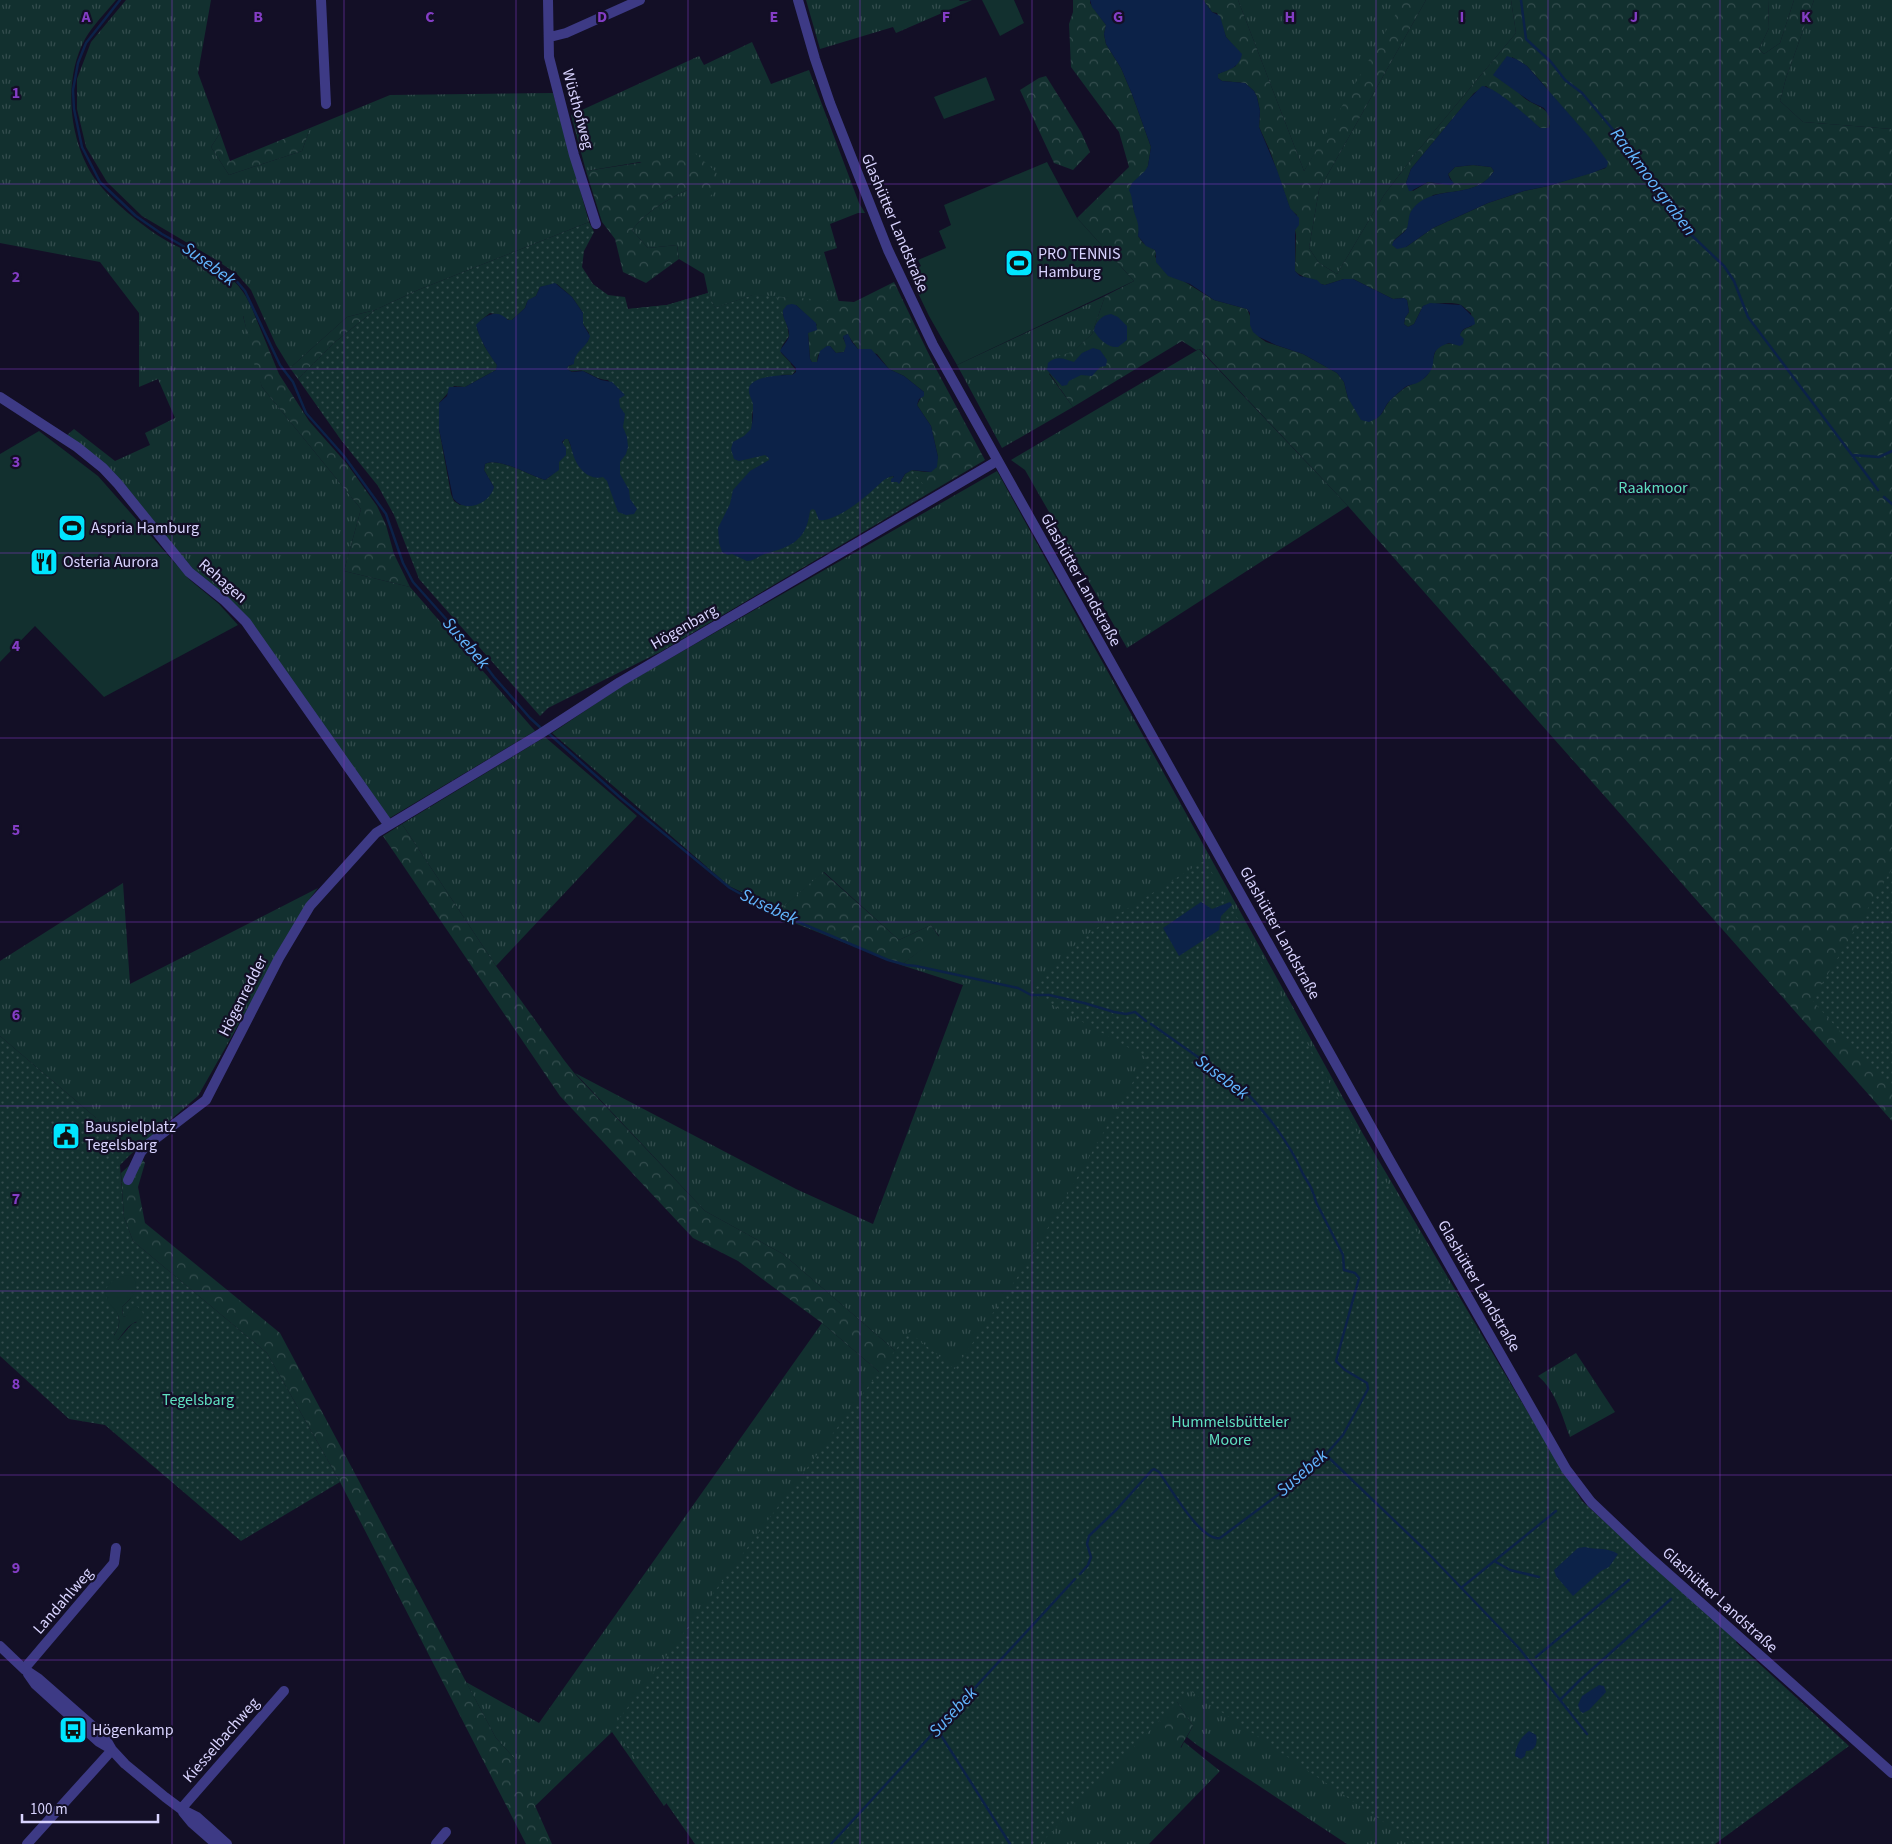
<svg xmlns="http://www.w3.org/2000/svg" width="1892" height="1844" font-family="'Source Sans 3',sans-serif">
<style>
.grass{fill:url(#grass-tufts)}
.forest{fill:url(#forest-crowns);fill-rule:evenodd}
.park{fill:url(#park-dots);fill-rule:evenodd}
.pitch{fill:#12302f}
.water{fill:#0c2248}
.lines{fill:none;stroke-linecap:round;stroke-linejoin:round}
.stream{stroke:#0c2248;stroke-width:2.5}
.minor{stroke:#3d3a85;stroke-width:10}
.grid{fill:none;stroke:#843dc5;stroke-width:1;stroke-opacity:0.55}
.labels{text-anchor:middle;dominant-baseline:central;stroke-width:4.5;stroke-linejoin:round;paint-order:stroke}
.street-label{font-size:16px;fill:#d9d4ff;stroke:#130f26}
.poi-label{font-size:16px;fill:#d9d4ff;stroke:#130f26;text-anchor:start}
.park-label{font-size:16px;fill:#5fe0c0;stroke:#130f26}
.water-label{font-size:18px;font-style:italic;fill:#62b6ff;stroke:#130f26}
.grid-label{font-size:16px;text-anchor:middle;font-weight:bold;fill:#843dc5;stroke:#130f26;stroke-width:4.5;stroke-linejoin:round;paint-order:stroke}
</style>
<defs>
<pattern id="grass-tufts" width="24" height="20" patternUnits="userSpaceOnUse" patternTransform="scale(1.25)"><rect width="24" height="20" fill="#12302f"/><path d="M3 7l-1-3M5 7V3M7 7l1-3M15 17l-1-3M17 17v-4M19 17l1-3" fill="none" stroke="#344d4e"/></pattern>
<pattern id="forest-crowns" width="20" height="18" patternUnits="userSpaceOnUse" patternTransform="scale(1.25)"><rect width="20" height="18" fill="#12302f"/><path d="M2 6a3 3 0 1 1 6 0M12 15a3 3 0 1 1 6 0" fill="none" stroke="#344d4e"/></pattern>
<pattern id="park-dots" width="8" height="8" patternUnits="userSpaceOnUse" patternTransform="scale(1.25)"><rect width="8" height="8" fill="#12302f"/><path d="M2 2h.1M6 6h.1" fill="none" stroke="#344d4e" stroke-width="1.8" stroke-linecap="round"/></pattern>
</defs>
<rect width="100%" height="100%" fill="#130f26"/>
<path class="grass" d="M0 0H116C106 12 93 25 85 39 62 81 69 145 98 183 113 202 141 225 162 238 188 254 225 265 243 292 248 299 252 308 255 316H243L262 387 361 509 344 571 410 587 535 731 388 819 250 621 192 571 151 521 66 436 74 429 115 461 150 445 145 433 175 418 158 379 139 387V313L100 262 0 243Z
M126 0H211L198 73 220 133 211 147 229 175 302 151 310 128 390 95 553 93 589 222 418 290 375 310 347 317 290 368 276 345 251 290 237 274 213 258 142 216 107 182 86 147 77 109V79L91 42Z
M806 0H959L960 1 972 0 896 33 893 27 820 49Z
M1238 0H1409L1304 171Z
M1426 0H1511L1516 33 1416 153 1384 195 1337 274 1319 263 1309 248 1319 190Z
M1768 0H1794L1780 43 1764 54 1759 49 1769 28Z
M1814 0H1892V129L1803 122 1780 101 1786 78Z
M752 42 771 84 809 70 859 203 865 213H858L830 224 837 248 824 252 839 302 753 295 715 308 708 293 704 274 679 259 677 245 648 248 632 230C647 211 665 201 687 190L640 162 586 171 571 115 699 56 704 65Z
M1105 296 1092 334 1049 374 1073 407 1002 448 957 365Z
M1199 349 1348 506 1127 648 1025 470 1011 460Z
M997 471 1363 1134 1566 1477 1581 1501 1738 1640 1673 1707 1711 1844H1347L1197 1745 1187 1737 1193 1726 1096 1579 1009 1437 920 1372 783 1254 705 1211 575 1073 796 1189 873 1224 963 985 901 965 939 936 931 925 899 940 824 872 780 910 729 886 552 733 622 686Z
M545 737 637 816 496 966 402 824Z
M123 883 130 984 318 888 311 897 198 1096 130 1155 129 1146 0 1036V961Z
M822 1323 948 1431 967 1451 1181 1748 1184 1742 1220 1771 1149 1844H817L721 1738 664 1806 612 1732 534 1807 514 1758 496 1738 466 1682 539 1723Z
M1576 1353 1615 1412 1570 1437C1562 1416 1556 1391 1538 1376Z"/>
<path class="forest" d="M1073 0H1090V3L1106 25 1104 34 1106 44 1121 68 1132 94 1151 147 1148 166 1134 199 1133 207 1140 226 1138 236 1143 243 1155 250 1156 253 1155 257 1185 282 1214 300 1247 309 1259 337 1266 342 1303 354 1337 373 1344 382 1348 398 1373 420C1385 413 1381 413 1388 403 1391 399 1397 394 1402 390 1410 383 1422 383 1428 374 1437 362 1428 340 1456 344 1461 332 1460 330 1472 326L1471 313C1468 311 1464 307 1461 305 1452 301 1433 304 1423 306L1414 324 1408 327 1404 324 1405 318 1409 312 1407 300 1404 298 1393 299 1353 279H1344L1325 285C1319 284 1298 275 1295 271L1296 235 1295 230 1297 215 1290 209 1270 151 1259 127 1260 111 1257 97 1254 91 1245 83 1222 81 1218 78V74L1236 66 1232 44 1226 37 1217 13 1212 12 1203 0H1238L1304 171 1404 0H1426L1319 190 1309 248 1319 263 1337 274 1384 195 1416 153 1516 33 1511 0H1768L1769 28 1759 49 1764 54 1780 43 1794 0H1814L1786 78 1780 101 1803 122 1892 129V1121L1348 506 1200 349 1196 350 1182 341 1073 407 1041 361 1072 352 1092 334 1105 296 1134 281 1077 218 1129 167 1119 132 1071 67 1069 24 1073 12ZM1512 57 1527 66 1544 85 1606 168 1548 186 1524 191 1488 203 1433 228 1406 247 1393 241 1406 230 1433 195C1455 190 1481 193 1494 171L1491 167 1473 165 1455 167 1448 174 1452 181 1447 184H1439L1428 182 1413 191 1406 183 1411 169 1474 93 1486 86 1540 128H1549C1557 105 1527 107 1519 92 1515 82 1514 68 1512 57Z
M1046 76 1081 132 1090 152 1073 170 1054 163 1020 90 1039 78Z
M310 128 302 151 229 175 211 147 220 133 230 161Z
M696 154 716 172 721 186 708 198 687 190C665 201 647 211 632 230L648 248 677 245 679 259 646 283 623 272 615 239 602 222 586 171Z
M894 282 935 367 985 460 660 652 629 656 567 450 588 475 628 309 667 305 708 293 715 308 753 295 854 302ZM796 305 817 325 808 333 810 359 812 362H817L818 355 830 346 836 353 844 352 847 346 843 338 847 334 858 349 877 354 889 369 904 376 924 392 917 405 931 426 938 457 931 472C915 473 910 464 901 482L752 424V412L791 363 781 353 784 320 782 314Z
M375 310 335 342 298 379 290 368 347 317Z
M243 315 255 316 279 374 309 421 347 464 377 506 386 525 394 554 410 587 344 571 361 509 262 387 255 367Z
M402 824 496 966 564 1060 575 1074 705 1211 783 1254 920 1372 1096 1579 1193 1726 1180 1748 947 1430 822 1323 738 1261 693 1238 560 1096 383 836Z
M823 872 899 940 931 925 939 937 901 965 774 915Z
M140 1156 145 1163 138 1187 145 1223 280 1333 496 1738 514 1758 552 1844H526L340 1482 267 1353 133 1241 124 1217 121 1173Z"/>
<path class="park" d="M589 222 594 232 584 251 582 267 593 284 608 295 625 297 628 309 667 305 708 293 715 308 753 295 776 296 787 325 789 336 780 349 781 353 796 370 792 375C776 374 761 376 749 387L753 404 751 429C742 440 727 440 734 459L742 461 765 455 769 458V460L756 467 733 490 730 504 718 528 732 554 751 561C767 550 789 552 801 535 807 528 807 516 812 509L815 510C828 508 846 507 858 501 870 495 880 478 893 476L895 481 901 482 905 474 912 470 929 492 660 652 548 708 540 716 419 579 394 515 378 486 341 440 298 379 335 342 375 310 418 290ZM557 284 572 297 583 313V324L589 333 588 341 576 353 572 365 568 366 567 369C573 374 577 369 583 371 592 374 598 380 608 380L621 397 618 404 626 418C622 426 626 428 627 437 628 441 627 449 626 452 624 461 618 461 620 474 621 484 631 489 630 499L634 505 630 515C609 514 614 490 604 477L591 478 578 465 568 439H565C557 448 564 470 545 480 531 476 497 456 485 464L484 470 494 487 460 505 454 501 451 494 439 429V403L454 386 465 387 496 370 497 365 485 347 477 329 480 321 490 313C499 314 507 321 512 320L525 308 527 302 536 296 540 287Z
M1205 860 1372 1159 1582 1501 1849 1746 1715 1844H1416L1189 1690 1040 1844H695L613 1727 909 1332 955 1369 1029 1260 1147 1058 1031 993 1067 952 1092 931Z
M1892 869V1089L1812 1000Z
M0 1036 129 1146 130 1155 120 1165 124 1217 133 1241 267 1353 340 1482 241 1541 105 1425 69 1419 0 1356ZM131 1298 122 1307 123 1316 137 1322 132 1324 118 1340 114 1335C121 1327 120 1316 115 1308Z"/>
<path class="pitch" d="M982 0H1014L1024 23 1000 36Z
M986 77 995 100 944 119 934 97Z
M1047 162 1077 218 1134 281 957 365 929 316 908 272 921 266 918 260 946 248 939 231 951 225 944 205Z
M39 431 98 476 190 580 219 604 238 625 104 697 35 626 0 662V454Z
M130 1275 134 1278C140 1291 130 1299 122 1307L123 1316 126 1317 132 1308 137 1306 143 1313C141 1321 138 1320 132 1324 127 1327 122 1335 118 1340L113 1337C117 1331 120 1326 119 1319 117 1308 111 1308 107 1299 101 1284 118 1276 130 1275Z"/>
<path class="water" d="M1090 0H1203L1212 12 1220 16 1226 37 1242 54C1240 67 1229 70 1218 74V78L1222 81 1245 83 1254 91 1257 97 1260 111 1259 127 1277 170 1290 208 1299 218V225L1295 230V271L1300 276 1317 280 1321 284 1325 285 1344 279H1353L1393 299 1404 298 1407 300 1409 312 1405 318 1404 324 1408 327 1414 324 1423 306 1430 303 1461 305 1474 318 1475 324C1469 328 1462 327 1460 335L1464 339 1463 344 1460 346 1449 343C1425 351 1439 361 1429 373 1426 377 1419 383 1414 384 1410 385 1408 385 1404 388 1399 392 1391 399 1387 404 1381 414 1382 417 1369 422L1361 420 1348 398 1344 382 1337 373 1303 354 1276 345 1259 337 1253 332 1250 325V313L1247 309 1214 300 1190 284 1168 276 1156 262V253L1155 250 1146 246 1138 236C1140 221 1135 219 1133 206 1132 200 1132 196 1129 190L1132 183 1145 171 1148 166 1151 147 1132 94 1121 68 1106 44 1104 34 1106 25 1092 7Z
M1507 56 1516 59 1527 66 1590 138 1608 162 1607 167 1592 173 1548 186 1524 191 1488 203 1433 228 1406 247 1397 249 1392 245C1394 237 1404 235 1407 228 1409 222 1408 215 1412 210 1433 182 1475 202 1494 171L1491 167 1473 165 1455 167 1448 174 1450 179 1454 183 1450 185 1428 182 1411 191H1409L1406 183 1411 169 1468 100 1482 86C1496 87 1529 118 1540 128H1549L1550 124 1549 116 1544 108 1531 102 1493 75Z
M555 283 572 297 583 313V324L590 336C587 348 574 351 574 364L568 366 567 369 572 372 583 371 601 380 612 382 625 395 619 399 620 407 625 414 623 427 627 437 628 447 626 454 620 462V474L629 490 630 499 637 509 634 514 626 515 618 512 607 481 603 477C589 481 577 468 573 454 571 449 571 444 568 439H565L562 442 566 448V455L559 462V470L545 480C531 476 497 456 485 464L484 470 494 487C490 504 464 514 453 498L439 429V403L447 396 449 387H465L496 370 497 365C488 353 480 340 476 325 485 315 497 308 508 320H512L525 308 528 300 536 296 540 287Z
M792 304 796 305 816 323 817 330 808 333 810 359 812 362H817L820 351 827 346H830L836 353 844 352 846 346 843 336 848 334 852 342 858 349H871L889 369 904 376 924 392V396L919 399 917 405 931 426 938 457 937 467 931 472 912 470 905 474 899 484 897 482H891V479L894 477 893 476C885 477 880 484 874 489 862 500 835 522 819 520L815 510 812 509 810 511C806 541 792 546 765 554 758 556 754 561 747 561L732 554 728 555 722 552 719 543 718 528 730 504 733 490 750 471 769 460V458L765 455 739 461 734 459 731 449 733 442 744 436 751 429C753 421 753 412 753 404 752 399 748 394 749 389 750 376 782 375 792 375L796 372V368L780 351C782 346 788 341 789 336 790 326 782 320 783 310L787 305Z
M1111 314 1118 317 1127 326V340L1118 347C1108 348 1099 339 1094 331 1095 322 1102 315 1111 314Z
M1093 348 1100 350 1107 360 1106 366 1100 367 1092 376 1081 375 1069 381 1067 385 1062 386 1047 370 1048 363C1057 355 1064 359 1074 362L1082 353Z
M1201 902 1212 909 1230 902 1232 905 1221 916 1219 930 1179 956 1163 928Z
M1585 1547C1596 1550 1608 1547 1618 1554L1609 1567 1601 1571 1573 1596 1556 1576 1554 1570 1578 1548Z
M1599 1685 1604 1686 1606 1692 1589 1710 1583 1713 1580 1711 1578 1705 1582 1696Z
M1529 1731 1536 1735C1538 1744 1535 1751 1526 1751L1525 1756 1521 1759 1515 1756C1516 1745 1521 1737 1529 1731Z"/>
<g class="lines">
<path class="stream" d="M120 0 86 43 78 63 73 90 74 109 82 147 100 182 136 216 162 234 213 263 234 278 245 291 280 365 293 382 306 413 344 456 386 514 403 563 413 582 472 648 494 677 530 718 542 729
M1521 0 1526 39 1551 62 1565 80 1582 93 1637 158 1668 200 1673 212 1685 229 1724 266 1734 281 1748 317 1852 455 1879 457 1892 451
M1852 455 1878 490
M1884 497 1892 504
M547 732 622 799 730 888 770 910 888 960 906 965 916 966 1018 988 1031 995H1049L1084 1003 1114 1012 1126 1014 1135 1012 1146 1021
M1151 1024 1242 1088C1265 1111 1289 1142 1302 1172 1305 1179 1311 1185 1313 1193
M1326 1455 1425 1550 1518 1647 1587 1734
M1496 1562 1510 1570 1539 1577
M1080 1574 1088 1565 1091 1557 1087 1544 1089 1536 1117 1509 1152 1470 1154 1469 1159 1472C1170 1487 1201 1542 1220 1538L1314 1468 1343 1435 1368 1389 1367 1383 1345 1370 1336 1361 1359 1278 1355 1273 1344 1270 1343 1255 1316 1202 1314 1195
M1461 1588 1556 1511
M1536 1657 1629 1580
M1561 1699 1580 1680 1671 1599
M937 1729 1010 1844
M831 1844 1075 1579"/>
<path class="minor" d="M321 0 326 104
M548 0 549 57 574 155 596 224
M798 0 815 59 830 103 888 250 933 345 1389 1159 1566 1469 1591 1502 1646 1554 1892 1773
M550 37 566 33 640 0
M0 397 77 447 103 468 118 484 189 572 224 600 246 622 388 824
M128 1180 141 1152 146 1146 206 1100 279 958 310 906 376 833 540 734 620 682 997 461
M0 1646 24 1669 39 1679 104 1736 112 1750 125 1764 165 1797 181 1809 197 1817 227 1844
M24 1669 114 1563 116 1548
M28 1674 35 1684 99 1742 111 1749
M181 1809 284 1691
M183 1812 192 1823 216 1844
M27 1844 112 1750
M436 1844 446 1832"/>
</g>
<path class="grid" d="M172 0V1844M344 0V1844M516 0V1844M688 0V1844M860 0V1844M1032 0V1844M1204 0V1844M1376 0V1844M1548 0V1844M1720 0V1844M0 184H1892M0 369H1892M0 553H1892M0 738H1892M0 922H1892M0 1106H1892M0 1291H1892M0 1475H1892M0 1660H1892"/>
<defs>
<symbol id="stadium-square" viewBox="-11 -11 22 22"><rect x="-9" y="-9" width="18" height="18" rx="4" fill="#00e5ff" stroke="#130f26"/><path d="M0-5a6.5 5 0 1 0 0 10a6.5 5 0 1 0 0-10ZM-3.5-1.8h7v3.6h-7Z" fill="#111"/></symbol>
<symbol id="restaurant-square" viewBox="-11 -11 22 22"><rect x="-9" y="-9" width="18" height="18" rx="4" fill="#00e5ff" stroke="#130f26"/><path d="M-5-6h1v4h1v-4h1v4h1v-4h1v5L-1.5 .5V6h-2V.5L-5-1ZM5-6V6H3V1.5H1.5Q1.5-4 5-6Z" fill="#111"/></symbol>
<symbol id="civic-square" viewBox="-11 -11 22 22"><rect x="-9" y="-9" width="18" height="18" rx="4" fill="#00e5ff" stroke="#130f26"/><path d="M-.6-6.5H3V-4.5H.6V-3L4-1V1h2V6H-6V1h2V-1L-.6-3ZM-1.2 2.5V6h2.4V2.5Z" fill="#111"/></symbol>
<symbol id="bus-square" viewBox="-11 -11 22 22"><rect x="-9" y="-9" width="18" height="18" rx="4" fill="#00e5ff" stroke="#130f26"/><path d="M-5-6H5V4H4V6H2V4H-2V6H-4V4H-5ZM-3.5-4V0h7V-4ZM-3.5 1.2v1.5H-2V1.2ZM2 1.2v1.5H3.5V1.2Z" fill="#111"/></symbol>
</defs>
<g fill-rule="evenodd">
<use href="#stadium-square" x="1003" y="247" width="32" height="32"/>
<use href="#stadium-square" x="56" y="512" width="32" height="32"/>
<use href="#restaurant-square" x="28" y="546" width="32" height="32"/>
<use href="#civic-square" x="50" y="1120" width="32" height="32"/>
<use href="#bus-square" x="57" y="1714" width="32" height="32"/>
</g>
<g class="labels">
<g class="street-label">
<text transform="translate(578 109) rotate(75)">Wüsthofweg</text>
<text transform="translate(895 223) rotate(67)">Glashütter Landstraße</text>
<text transform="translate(1081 580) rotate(61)">Glashütter Landstraße</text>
<text transform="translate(223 581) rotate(41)">Rehagen</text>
<text transform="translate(684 627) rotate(-30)">Högenbarg</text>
<text transform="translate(1280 933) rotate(61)">Glashütter Landstraße</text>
<text transform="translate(243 996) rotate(-63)">Högenredder</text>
<text transform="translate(1479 1286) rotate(60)">Glashütter Landstraße</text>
<text transform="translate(1720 1600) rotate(42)">Glashütter Landstraße</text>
<text transform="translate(63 1601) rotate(-49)">Landahlweg</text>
<text transform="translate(221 1740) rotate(-49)">Kiesselbachweg</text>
</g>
<g class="poi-label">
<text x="1038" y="254">PRO TENNIS<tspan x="1038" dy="18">Hamburg</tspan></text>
<text x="91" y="528">Aspria Hamburg</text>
<text x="63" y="562">Osteria Aurora</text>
<text x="85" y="1127">Bauspielplatz<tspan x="85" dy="18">Tegelsbarg</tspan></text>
<text x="92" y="1730">Högenkamp</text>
</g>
<g class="park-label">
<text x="1653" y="488">Raakmoor</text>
<text x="198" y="1400">Tegelsbarg</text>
<text x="1230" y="1422">Hummelsbütteler<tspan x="1230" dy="18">Moore</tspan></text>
</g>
<g class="water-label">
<text transform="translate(1653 182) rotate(53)">Raakmoorgraben</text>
<text transform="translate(209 264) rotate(36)">Susebek</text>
<text transform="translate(466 643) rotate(49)">Susebek</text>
<text transform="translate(769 907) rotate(26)">Susebek</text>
<text transform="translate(1222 1077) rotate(37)">Susebek</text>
<text transform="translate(1302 1473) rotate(-41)">Susebek</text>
<text transform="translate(953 1712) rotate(-47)">Susebek</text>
</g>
</g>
<g class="grid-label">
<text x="86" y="22">A</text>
<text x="258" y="22">B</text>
<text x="430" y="22">C</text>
<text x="602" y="22">D</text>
<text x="774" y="22">E</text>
<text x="946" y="22">F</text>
<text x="1118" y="22">G</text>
<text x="1290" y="22">H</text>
<text x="1462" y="22">I</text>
<text x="1634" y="22">J</text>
<text x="1806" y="22">K</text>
<text x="16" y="98">1</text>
<text x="16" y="282">2</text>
<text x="16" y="467">3</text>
<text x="16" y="651">4</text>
<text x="16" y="835">5</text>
<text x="16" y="1020">6</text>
<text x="16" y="1204">7</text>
<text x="16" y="1389">8</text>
<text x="16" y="1573">9</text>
</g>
<path d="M22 1814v8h136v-8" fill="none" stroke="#d9d4ff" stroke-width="2.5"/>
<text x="30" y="1814" font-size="15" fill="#d9d4ff" stroke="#130f26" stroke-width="4" paint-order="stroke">100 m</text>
</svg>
